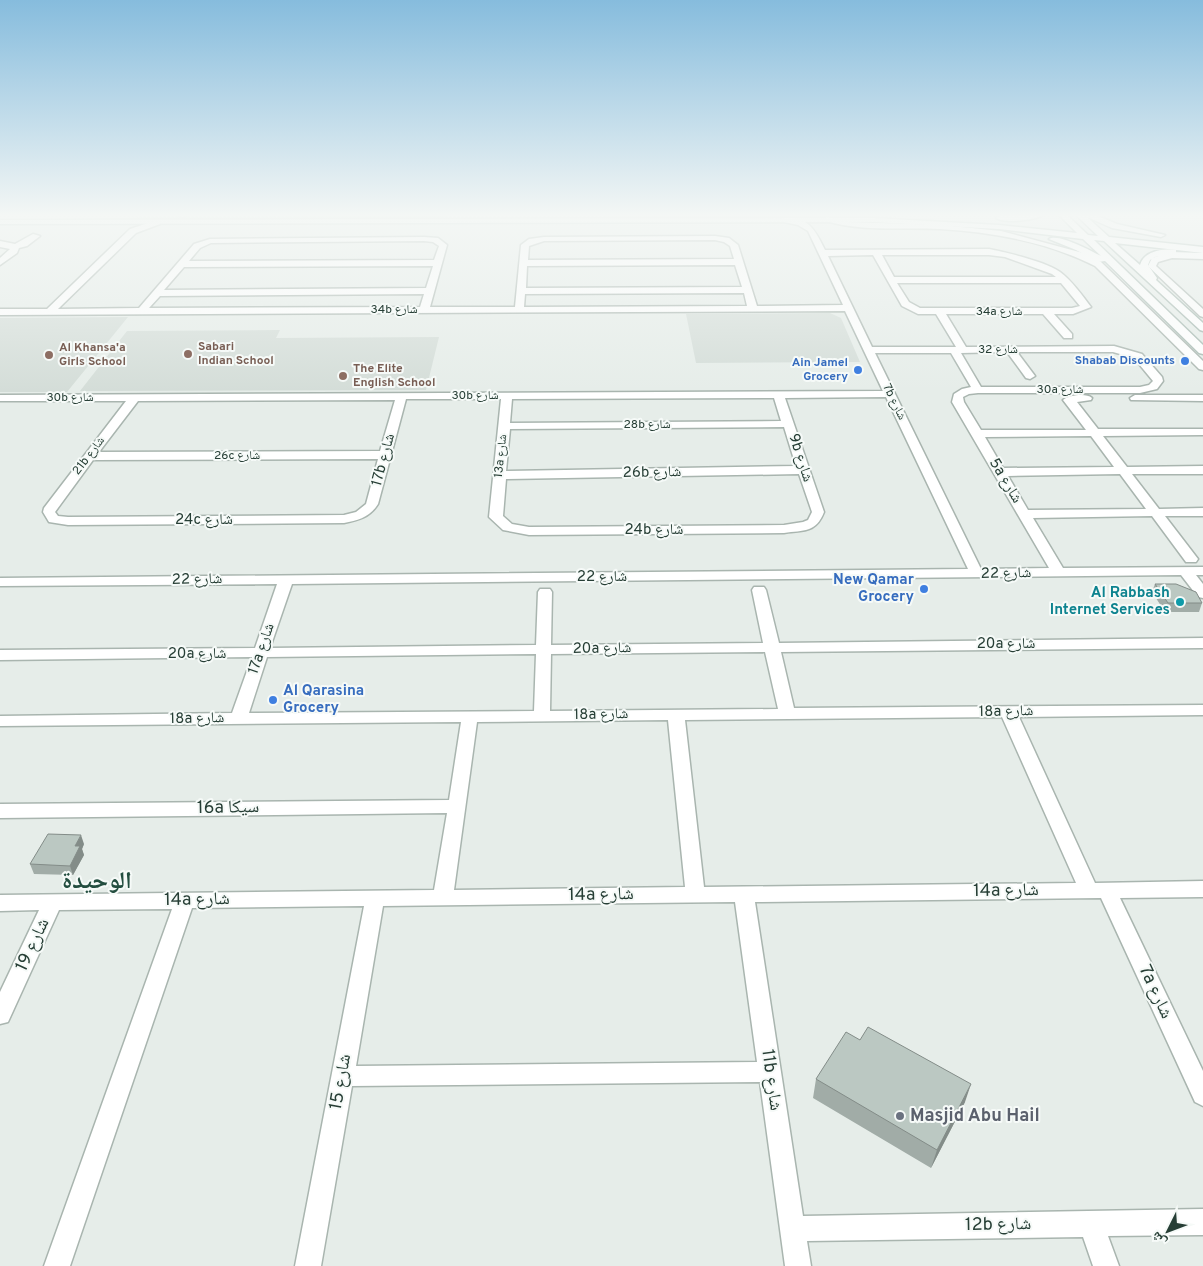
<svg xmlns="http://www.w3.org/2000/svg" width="1203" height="1266" font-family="Overpass,'Noto Naskh Arabic',sans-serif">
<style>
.built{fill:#d4ddd8}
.green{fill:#c1dcc6}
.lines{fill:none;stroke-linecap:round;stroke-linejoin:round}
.minor-casing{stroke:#a9b5af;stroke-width:3}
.secondary-casing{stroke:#a5b8b0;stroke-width:3}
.minor{fill:#fff;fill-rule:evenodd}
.secondary{fill:#fff;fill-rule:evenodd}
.wall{fill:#a1aca7}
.shaded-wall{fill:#838c88}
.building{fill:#bbc8c2;stroke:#838c88}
.education-dot{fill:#8d6e63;stroke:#f6faf8;stroke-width:2}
.shop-dot{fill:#3f7fe0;stroke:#f6faf8;stroke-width:2}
.culture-dot{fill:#0f9aa8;stroke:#f6faf8;stroke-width:2}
.worship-dot{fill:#6b7280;stroke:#f6faf8;stroke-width:2}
.labels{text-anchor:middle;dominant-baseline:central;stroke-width:4;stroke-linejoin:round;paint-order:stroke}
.far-street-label{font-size:12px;fill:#263e35;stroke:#f6faf8}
.far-education-label{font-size:12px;font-weight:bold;fill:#785e54;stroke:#f6faf8;text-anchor:start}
.far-shop-label{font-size:12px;font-weight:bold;fill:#366cbe;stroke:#f6faf8;text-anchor:end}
.street-label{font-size:15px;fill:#263e35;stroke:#f6faf8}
.shop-label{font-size:15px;font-weight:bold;fill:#366cbe;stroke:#f6faf8;text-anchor:end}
.culture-label{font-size:15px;font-weight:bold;fill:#0d838f;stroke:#f6faf8;text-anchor:end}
.near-street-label{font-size:18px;fill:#263e35;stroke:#f6faf8}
.near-worship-label{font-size:18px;font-weight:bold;fill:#5b616d;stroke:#f6faf8;text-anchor:start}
.near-district-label{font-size:24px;font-weight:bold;fill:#244e40;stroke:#f6faf8}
</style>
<rect width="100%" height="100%" fill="#e6ede9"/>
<path class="built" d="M830 313 841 318 860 362 696 363 686 314Z
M128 317 67 392H0V318Z
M280 330 276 338 439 337 426 390 80 391 127 331Z"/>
<path class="green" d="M669 215H845L846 216 507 219Z
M445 216 444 218 68 220 148 217Z"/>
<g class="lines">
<defs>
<path id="minor" d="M176 214H186L187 215 183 217Z
M826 217 846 222 941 225 1001 231 1083 253 1101 262 1203 361V370L1199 369 1095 266C1048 242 992 232 940 229 902 227 862 232 826 221Z
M784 218C809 216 816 232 825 250L989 249C1005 252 1047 262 1060 272 1072 281 1082 295 1091 307L1073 314H1054L1072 334V338H1064L1043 314H946L966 347 1114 346 1142 354 1162 377 1163 381 1157 389 1140 393H978L969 394 963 397 964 402 981 430H1086L1063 400C1070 395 1086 393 1092 398L1091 400 1077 402 1098 429H1203V435L1103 436 1127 467 1203 466V474H1132L1159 509 1203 508V516H1165L1198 559 1196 562H1186L1152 516 1033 518 1063 568 1203 567V575H1196L1203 584V598L1198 597 1181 575 292 584 270 648 536 645 538 592 540 589H550L552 592 551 645 763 643 752 590 754 587H764L766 590 779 643 1203 638V648L781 652 794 708 1203 705V715L1019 717 1095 883 1203 881V897L1120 898 1203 1071V1106L1195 1102 1101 898 755 902 803 1216 1203 1209V1235L1108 1236 1119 1266H1093L1083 1237 807 1241 811 1266H785L760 1082 352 1086 321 1266H295L364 906 192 908 70 1266H44L172 909 59 910 8 1022 0 1024V992L39 910 0 911V895L434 890 447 813 0 818V804L449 800 461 722 0 726V716L232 713 252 657 0 660V650L255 648 277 584 0 586V578L968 569 886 397 785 398 824 512C816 533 804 530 784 533L529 535 503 530 489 517 501 399H406L378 504C370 517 359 520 344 523L68 525 49 522 43 512 44 508 126 401H0V395L883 391 845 311 0 315V309H47L130 229 157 220H160V224L136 233 58 309 139 308 194 244 210 239 424 237 438 238 447 245 430 307H515L521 245 529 239 544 237 715 236 729 238 738 245 757 306 843 305 808 231 798 225 784 222ZM715 240 724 242 730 246 734 259 528 260 529 246 544 241ZM424 241 433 242 439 246 434 260 189 261 200 248 211 243ZM873 255 902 306 918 314H936L956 347H872L828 256ZM882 255H989L1005 257 1052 274 1056 277H894ZM735 265 742 287 526 288 527 266ZM433 266 426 288 164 290 184 267ZM897 283H1061L1080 306 1072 308H920L909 302ZM744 293 747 306 524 307 525 294ZM424 294 420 307 149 308 160 296ZM1007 352 1026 378 1030 379 1035 376 1017 352H1113L1134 358 1153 381 1149 385 1140 387H981L961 353ZM875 353H951L971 387 962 389 954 394 952 402 1049 568 981 569ZM774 398 781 421 510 423 512 399ZM395 400 380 451 99 452 138 401ZM784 427 796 466 506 471 510 429ZM1091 436 1114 467 1003 468 985 437ZM378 459 366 504 356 512 344 515 68 517 58 516 55 512 93 460ZM799 474 812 512 808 520 803 522 784 525 529 527 512 524 503 516 506 479ZM1120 474 1146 509 1028 510 1008 476ZM765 652 778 709 550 711 551 654ZM536 654 534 711 249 713 267 657ZM1002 717 1076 883 704 887 685 720ZM668 720 685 887 454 890 477 722ZM735 902 757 1062 356 1066 383 906Z
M33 234 40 236 27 246 19 248 17 253 0 265V258L10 249 0 247V241L15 244Z
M1172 252 1203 253V259L1172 258 1158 262 1156 266 1203 309V317L1200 316 1148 266 1152 258Z
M1135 395H1203V401L1131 400 1130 398Z"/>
<path id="secondary" d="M1046 214C1036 220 1006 224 996 218L1000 216Z
M1058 214H1066L1088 235 1098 236 1075 214H1093L1117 224 1165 235 1161 237 1112 228 1087 217 1109 237 1203 247V253L1115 243 1140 265C1144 251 1163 248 1176 250V254L1155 257 1150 260 1148 265 1157 278 1156 280 1203 323V331L1200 330 1104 241 1094 240 1203 345V354L1199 353 1105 261 1098 262 1076 250 1049 239C1058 233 1091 251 1101 256L1083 239 999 229 873 222 0 224V220L873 218 999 225 1077 233Z"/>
</defs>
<use href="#minor" class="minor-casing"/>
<use href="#secondary" class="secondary-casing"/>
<use href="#minor" class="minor"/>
<use href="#secondary" class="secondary"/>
</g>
<path class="wall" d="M1155 584 1202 603 1199 612H1165L1152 592Z
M84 844 82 849 84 855 73 875 34 874 30 864Z
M816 1079 965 1102 931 1168 813 1098Z"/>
<path class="shaded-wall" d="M81 835 84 844 82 849 84 855 73 875 70 866 75 846Z
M971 1084 965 1102 931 1168 937 1150Z"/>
<path class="building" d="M1155 584H1176L1196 592 1202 603H1168Z
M48 834 81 835 75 846H80L70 866 30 864Z
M868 1027 971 1084 937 1150 816 1079 846 1032 860 1040Z"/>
<linearGradient id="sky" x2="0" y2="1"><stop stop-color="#86bcdd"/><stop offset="0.55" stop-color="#f4f7f5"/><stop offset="1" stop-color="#f4f7f5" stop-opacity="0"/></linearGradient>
<rect width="1203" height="391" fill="url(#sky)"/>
<g class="education-dot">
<circle cx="188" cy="354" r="5"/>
<circle cx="49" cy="355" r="5"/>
<circle cx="343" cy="376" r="5"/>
</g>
<g class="shop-dot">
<circle cx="1185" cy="361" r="5"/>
<circle cx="858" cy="370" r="5"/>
<circle cx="924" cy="589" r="5"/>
<circle cx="273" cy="700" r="5"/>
</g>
<circle class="culture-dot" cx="1180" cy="602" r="5"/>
<circle class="worship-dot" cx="900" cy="1116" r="5"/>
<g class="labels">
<g class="far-street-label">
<text x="394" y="310">34b شارع</text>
<text x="999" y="312">34a شارع</text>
<text x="998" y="350">شارع 32</text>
<text x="1060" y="390">30a شارع</text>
<text x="475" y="396">30b شارع</text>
<text x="70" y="398">30b شارع</text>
<text transform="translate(894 402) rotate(64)">7b شارع</text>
<text x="647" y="425">28b شارع</text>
<text transform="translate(89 456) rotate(-53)">21b شارع</text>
<text x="237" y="456">26c شارع</text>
<text transform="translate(501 456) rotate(-84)">13a شارع</text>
</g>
<g class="far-education-label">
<text x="198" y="347">Sabari<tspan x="198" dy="14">Indian School</tspan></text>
<text x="59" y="348">Al Khansa'a<tspan x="59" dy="14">Girls School</tspan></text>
<text x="353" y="369">The Elite<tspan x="353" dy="14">English School</tspan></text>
</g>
<g class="far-shop-label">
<text x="1175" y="361">Shabab Discounts</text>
<text x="848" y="363">Ain Jamel<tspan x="848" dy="14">Grocery</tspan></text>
</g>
<g class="street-label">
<text transform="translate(800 458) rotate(72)">9b شارع</text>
<text transform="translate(384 460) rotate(-75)">17b شارع</text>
<text transform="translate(652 473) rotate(-1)">26b شارع</text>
<text transform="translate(1005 481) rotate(59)">5a شارع</text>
<text x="204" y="520">24c شارع</text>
<text x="654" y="530">24b شارع</text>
<text transform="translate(1006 574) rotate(-1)">شارع 22</text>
<text x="602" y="577">شارع 22</text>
<text transform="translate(197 580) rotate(-1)">شارع 22</text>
<text x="1006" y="644">20a شارع</text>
<text transform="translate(262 649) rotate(-71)">17a شارع</text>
<text transform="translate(602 649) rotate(-1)">20a شارع</text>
<text x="197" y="654">20a شارع</text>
<text transform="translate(1006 712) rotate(-1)">18a شارع</text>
<text transform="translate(601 715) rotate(-1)">18a شارع</text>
<text transform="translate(197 719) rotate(-1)">18a شارع</text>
</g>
<g class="shop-label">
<text x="914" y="580">New Qamar<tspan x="914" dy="17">Grocery</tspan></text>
<text x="283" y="691" text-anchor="start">Al Qarasina<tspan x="283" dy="17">Grocery</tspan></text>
</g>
<g class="culture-label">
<text x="1170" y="593">Al Rabbash<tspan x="1170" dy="17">Internet Services</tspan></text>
</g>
<g class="near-street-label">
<text transform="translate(228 808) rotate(-1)">16a سيكا</text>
<text transform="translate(1006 891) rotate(-1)">14a شارع</text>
<text transform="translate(601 895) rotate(-1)">14a شارع</text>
<text transform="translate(197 900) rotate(-1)">14a شارع</text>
<text transform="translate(33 945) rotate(-65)">شارع 19</text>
<text transform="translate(1155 992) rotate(65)">7a شارع</text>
<text transform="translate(771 1080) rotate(82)">11b شارع</text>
<text transform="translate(341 1082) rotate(-80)">شارع 15</text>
<text transform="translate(998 1225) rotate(-1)">12b شارع</text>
</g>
<g class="near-worship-label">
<text x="910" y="1116">Masjid Abu Hail</text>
</g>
<g class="near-district-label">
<text x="97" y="882">الوحيدة</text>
</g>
</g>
<g transform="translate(1168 1231) rotate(228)" stroke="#f6faf8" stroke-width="4" paint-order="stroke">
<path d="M0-4L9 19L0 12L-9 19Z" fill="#263e35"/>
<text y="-8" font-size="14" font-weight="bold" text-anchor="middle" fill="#263e35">ش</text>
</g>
</svg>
